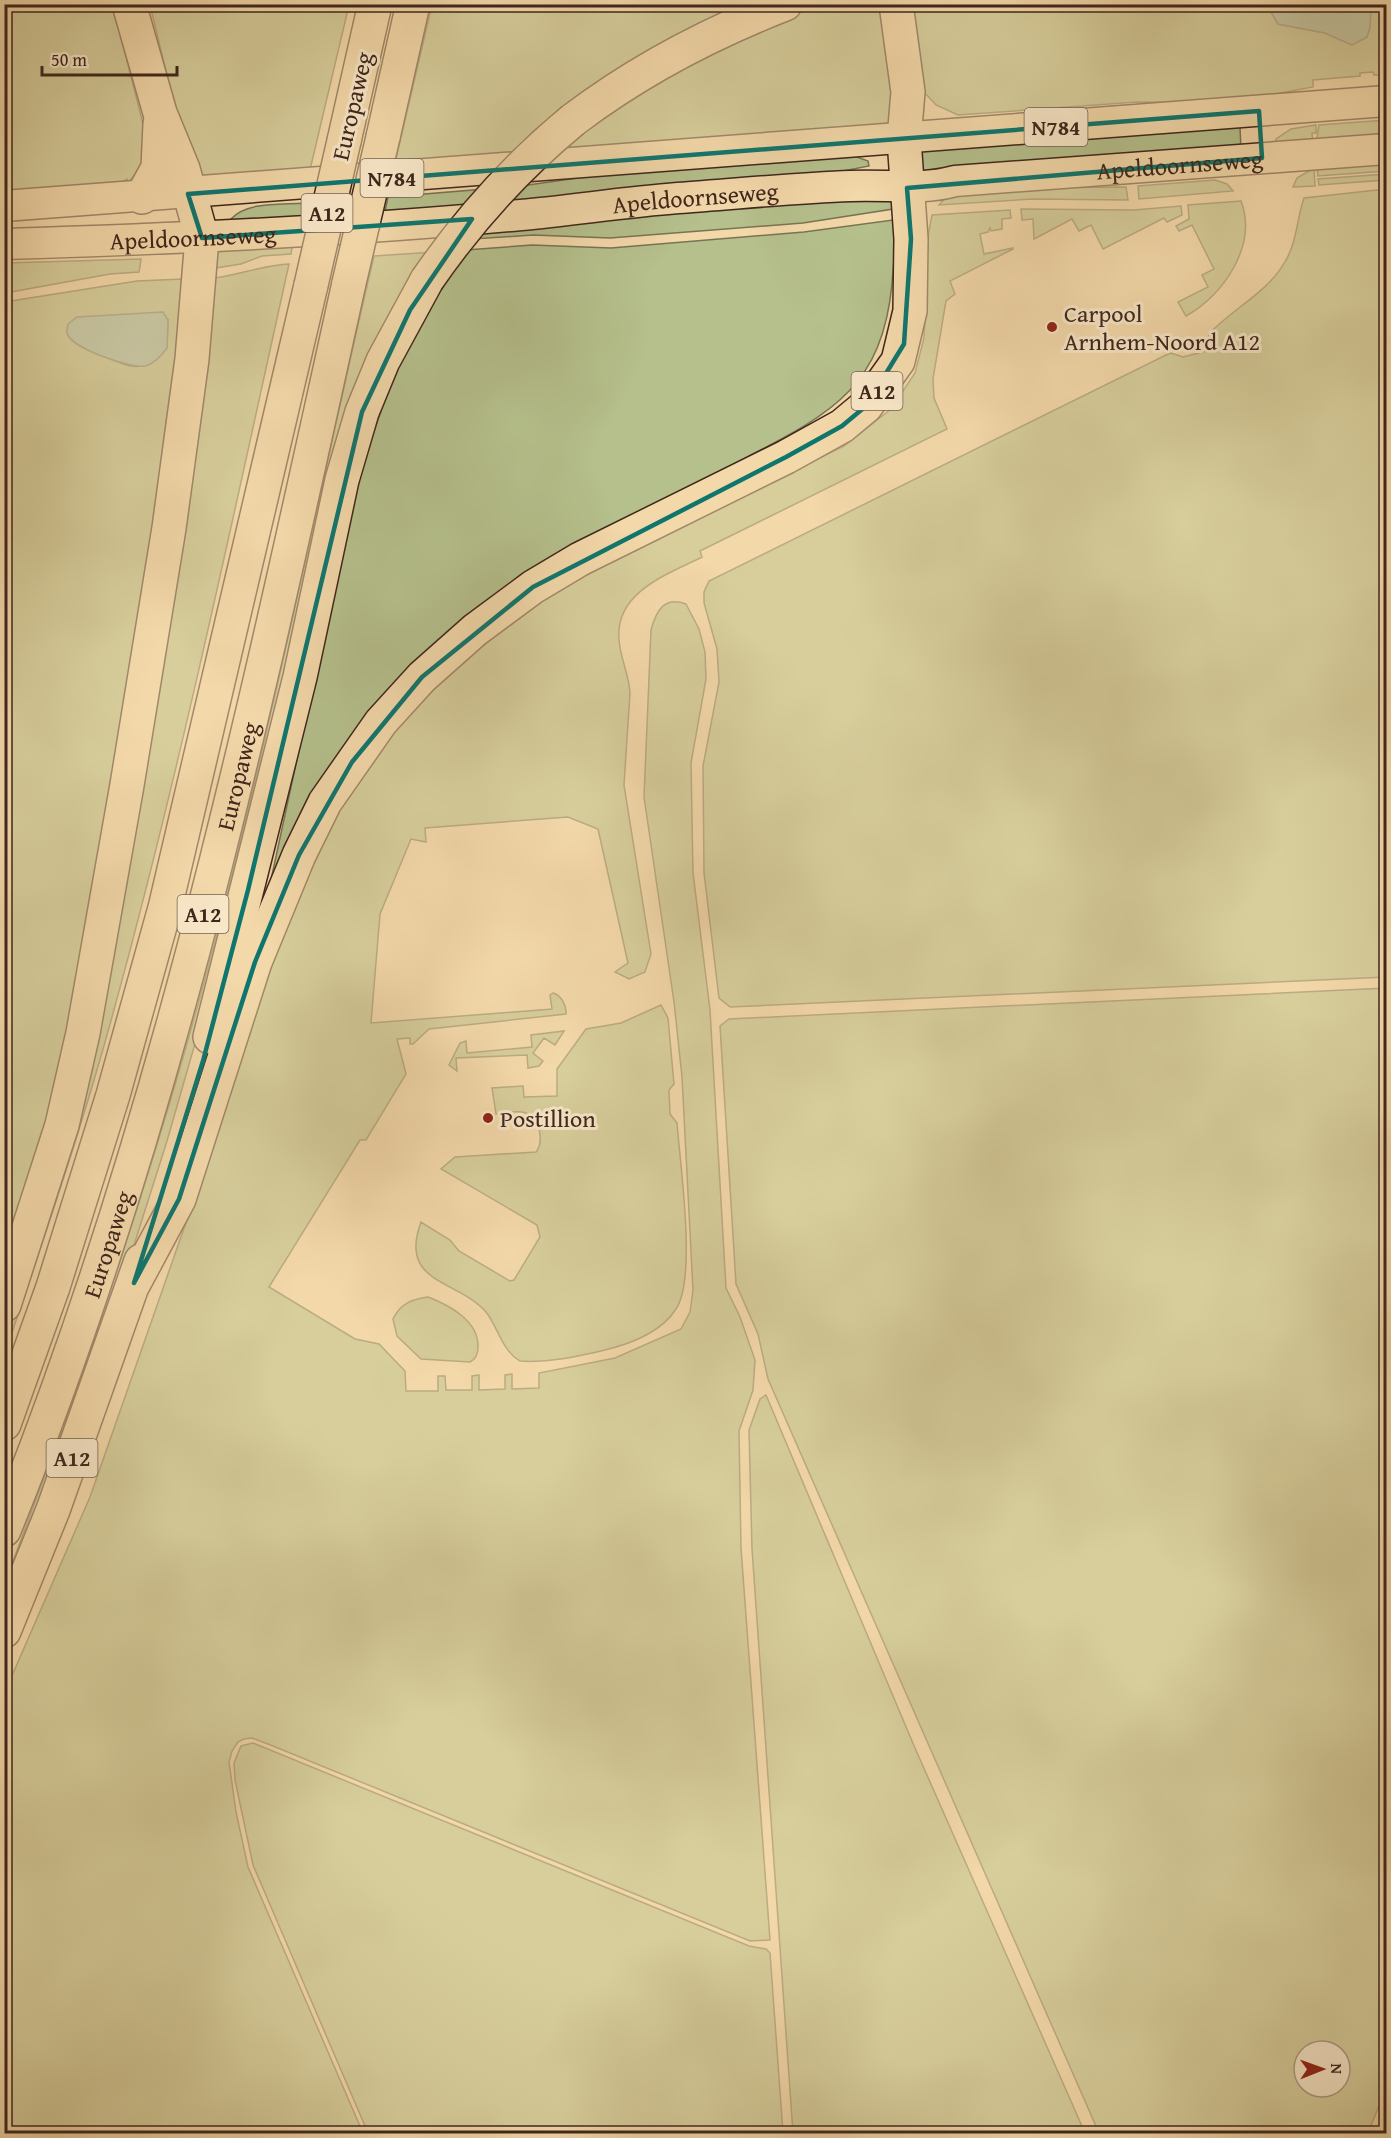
<svg xmlns="http://www.w3.org/2000/svg" width="1391" height="2138" font-family="'Gentium Book Plus',serif">
<style>
.green{fill:#b5c08c;stroke:#7a7354;stroke-width:1.5;fill-rule:evenodd}
.water{fill:#9cbaa5;stroke:#777f6f;stroke-width:1.5}
.lines{fill:none;stroke-linecap:round;stroke-linejoin:round}
.primary-casing{stroke:#3f261d;stroke-width:33}
.motorway-casing{stroke:#3f261d;stroke-width:36}
.primary{stroke:#f3d8a9;stroke-width:30}
.motorway{stroke:#f3d8a9;stroke-width:33}
.motorway-bridge-casing{stroke:#3f261d;stroke-width:36;stroke-linecap:butt}
.motorway-bridge{stroke:#f3d8a9;stroke-width:33}
.marked{fill:none;stroke:#0f766e;stroke-width:4.5;stroke-linejoin:round}
.poi-dot{fill:#8f2418;stroke:#f7e6c7;stroke-width:2}
.labels{text-anchor:middle;dominant-baseline:central;stroke-width:6;stroke-linejoin:round;paint-order:stroke}
.shield{fill:#f7e6c7;stroke:#766050;stroke-width:1.5}
.shield-label{font-size:22px;font-weight:bold;fill:#3f261d}
.street-label{font-size:24px;fill:#3f261d;stroke:#f7e6c7}
.poi-label{font-size:24px;fill:#3f261d;stroke:#f7e6c7;text-anchor:start}
</style>
<rect width="100%" height="100%" fill="#f3d8a9"/>
<filter id="stains"><feTurbulence type="fractalNoise" baseFrequency=".00333" numOctaves="4"/><feColorMatrix values="0 0 0 0 .2 0 0 0 0 .09 0 0 0 0 .02 0 0 0 .5 -.17"/></filter>
<radialGradient id="worn" r=".72"><stop offset=".6" stop-color="#630" stop-opacity="0"/><stop offset="1" stop-color="#630" stop-opacity=".3"/></radialGradient>
<path class="green" d="M4 5H113L147 140 145 160 129 182 127 179 120 183 5 197Z
M150 5H349L309 174 193 183Z
M432 5H763L514 158 394 167Z
M826 5H884L898 93 894 129 552 155 637 90 794 14Z
M908 5H1267L1278 24 1325 33 1352 45 1367 37 1370 27 1371 5H1386V77L1380 78V75H1374L1373 72 1360 73V76L1313 80V87L1227 103 1137 102 958 115 936 105 922 90Z
M1386 120V139L1316 145 1319 125Z
M1236 122 1240 128 1241 149 916 184 919 148Z
M1316 125V133H1312L1313 145 1276 148V139L1291 129Z
M849 154 868 161 869 166 843 171 605 190 502 207 521 186 642 169Z
M1346 162 1386 165V171L1318 176 1317 167Z
M1314 168 1315 186 1293 187 1297 178Z
M1386 174V180L1319 185 1318 179Z
M1215 180 1227 184 1233 191 1139 199 1138 186Z
M1126 187 1128 200 1033 199 939 205 948 195 1008 188Z
M486 189 466 210 384 216 388 197Z
M1386 189V977L730 1007 719 998 704 873 703 766 719 682 717 649 704 603V592L709 581 1166 355 1171 353 1183 357 1207 351 1209 334C1234 307 1268 293 1286 260 1297 241 1297 218 1304 198Z
M893 196V209L803 223 610 238 533 235 474 239 483 228Z
M1241 201C1258 245 1223 296 1186 316L1178 302 1208 287 1202 275 1214 269 1192 225 1179 231 1176 226 1189 219 1188 205Z
M305 203 300 223 233 226 231 219C247 201 282 205 305 203Z
M1181 206 1182 215 1167 222 1164 218 1103 249 1091 225 1079 231 1072 219 1034 239 1033 219 1022 220 1021 209 1134 210Z
M1010 210 1011 218 1002 219V229L991 231 990 228 988 232 980 234 984 254 1013 248V249L950 281 955 294 946 301 933 379 934 398 947 429 700 551 702 557C668 574 615 592 619 639 620 658 629 674 630 693L624 785 651 954 645 972 629 979 615 972 628 963 598 829 568 817 425 828 426 842 411 839 380 914 371 1023 552 1009 550 995 553 993C561 995 567 1006 566 1014L429 1029 413 1044H410V1038L397 1039 406 1074 366 1140H360L269 1287 355 1339 379 1344 405 1371 406 1391H438V1376H445L446 1390H472V1376L479 1375V1390L505 1389V1375L512 1374V1389L539 1388V1373L615 1358 681 1329 690 1312 693 1290 682 1077 674 1002 644 797 651 630C656 611 664 596 686 604L699 629 705 652 706 679 691 763 693 873 710 1010 726 1288 740 1317 755 1360 753 1390 739 1431 741 1548 770 1940 750 1941 268 1744 252 1738 244 1739 238 1742 232 1751 229 1762 236 1812 248 1867 363 2133H5L4 1694 90 1497 189 1214 280 936 336 809 429 685 552 588 844 446 891 409 915 373 924 338 928 236 932 215Z
M893 220C898 238 893 265 892 284 882 385 834 412 751 455L468 622 266 903 357 481 394 373 425 311 466 250 532 245 611 248 804 232Z
M293 242 291 254 262 256 241 264 209 269 210 247Z
M434 252 412 289 167 1141 121 1286 16 1572 10 1569C81 1381 147 1191 200 997 267 752 316 503 374 256Z
M141 259 139 272 110 274 5 293V263Z
M289 264C232 521 178 781 107 1035 77 1142 41 1247 5 1353V1337L33 1255 207 279C235 277 261 265 289 264Z
M183 279 191 291 76 1016 5 1271V302L137 281ZM168 320 167 348C138 375 135 368 100 355Z
M1386 988V2088L1368 2133H1099L768 1379 758 1334 736 1284 720 1026 729 1019ZM1304 2051H1340V2087H1304Z
M661 1005 668 1018 674 1084 669 1090 670 1114 677 1123C680 1165 697 1278 676 1309 661 1333 627 1345 601 1351 575 1357 547 1363 520 1361 502 1351 498 1327 486 1312 457 1279 398 1284 421 1222L450 1240 459 1251 510 1281 514 1280 540 1237 537 1225 441 1169 455 1157 536 1152C544 1142 540 1117 526 1113 518 1110 504 1113 496 1114L492 1088 523 1086 524 1097 557 1096V1069L586 1029 621 1023Z
M564 1031 555 1045 544 1038 533 1053 543 1061 539 1066 528 1068 527 1055 456 1058 457 1071 449 1065 460 1043 466 1041 467 1053 532 1047 531 1035Z
M428 1297C449 1305 479 1321 478 1347 478 1354 476 1359 470 1362L421 1359 397 1336 393 1319C400 1304 412 1299 428 1297Z
M766 1395 915 1748 1085 2133H793L752 1549 749 1430 760 1399Z
M253 1743 749 1946 766 1949 770 1953 783 2133H368L253 1865 235 1780 234 1763 241 1746Z"/>
<path class="water" d="M1267 5H1371L1370 27 1367 37 1352 45 1325 33 1278 24Z
M163 312 168 320 167 348C162 355 155 363 146 366 132 369 70 348 67 333 66 330 68 327 68 324L77 317Z"/>
<g class="lines">
<defs>
<g id="primary">
<path d="M4 206 1386 101"/>
<path id="s1" d="M4 244C177 239 349 231 521 215 574 210 626 202 678 198 736 194 793 188 851 186 887 184 919 191 955 181L1386 149"/>
</g>
<g id="motorway">
<path d="M573 120C639 70 708 34 785 4"/>
<path d="M383 137 413 4"/>
<path d="M344 141 375 4"/>
<path d="M142 197 158 168 160 124"/>
<path d="M210 1037 300 677 342 480 362 412 383 361 427 280"/>
<path d="M134 1283 179 1199 255 962 299 855 325 802 381 722 422 677 475 630 533 587 580 559 786 457 842 426 866 406 898 361 910 311 911 239 904 139 908 92 896 4"/>
<path d="M4 1305 62 1125 83 1033 127 785 169 528 192 359 202 238 183 169 160 113 129 4"/>
<path d="M4 1424 53 1287 113 1095 165 908 311 285"/>
<path id="s2" d="M4 1530C167 1129 256 704 349 283"/>
<path d="M4 1631 53 1510 141 1261"/>
</g>
</defs>
<use href="#primary" class="primary-casing"/>
<use href="#motorway" class="motorway-casing"/>
<use href="#primary" class="primary"/>
<use href="#motorway" class="motorway"/>
<defs>
<path id="motorway-bridge" d="M427 280C469 219 516 167 573 120
M349 283 383 137
M311 285 344 141"/>
</defs>
<use href="#motorway-bridge" class="motorway-bridge-casing"/>
<use href="#motorway-bridge" class="motorway-bridge"/>
</g>
<path d="M0 0H1391V2138H0ZM1259 111 1262 158 907 188 911 239 904 344 866 406 842 426 786 457 533 587 422 677 352 762 299 855 255 962 179 1199 134 1283 203 1061 248 890 362 412 410 310 472 219 202 238 188 194Z" fill="#f3d8a9" fill-opacity=".55" fill-rule="evenodd"/>
<path class="marked" d="M1259 111 1262 158 907 188 911 239 904 344 866 406 842 426 786 457 533 587 422 677 352 762 299 855 255 962 179 1199 134 1283 203 1061 248 890 362 412 410 310 472 219 202 238 188 194Z"/>
<g class="poi-dot">
<circle cx="1052" cy="327" r="6"/>
<circle cx="488" cy="1118" r="6"/>
</g>
<g class="labels">
<g class="shield">
<rect x="1024.5" y="108" width="63" height="38" rx="4.5"/>
<rect x="360.5" y="159" width="63" height="38" rx="4.5"/>
<rect x="301.5" y="194" width="51" height="38" rx="4.5"/>
<rect x="851.5" y="372" width="51" height="38" rx="4.5"/>
<rect x="177.5" y="895" width="51" height="38" rx="4.5"/>
<rect x="46.5" y="1439" width="51" height="38" rx="4.5"/>
</g>
<g class="shield-label">
<text x="1056" y="127">N784</text>
<text x="392" y="178">N784</text>
<text x="327" y="213">A12</text>
<text x="877" y="391">A12</text>
<text x="203" y="914">A12</text>
<text x="72" y="1458">A12</text>
</g>
<g class="street-label">
<text transform="translate(352 106) rotate(-77)">Europaweg</text>
<text stroke="none"><textPath href="#s1" startOffset="1179">Apeldoornseweg</textPath></text>
<text stroke="none"><textPath href="#s1" startOffset="693">Apeldoornseweg</textPath></text>
<text stroke="none"><textPath href="#s1" startOffset="189">Apeldoornseweg</textPath></text>
<text stroke="none"><textPath href="#s2" startOffset="790">Europaweg</textPath></text>
<text stroke="none"><textPath href="#s2" startOffset="304">Europaweg</textPath></text>
</g>
<g class="poi-label">
<text x="1064" y="313">Carpool<tspan x="1064" dy="28">Arnhem-Noord A12</tspan></text>
<text x="500" y="1118">Postillion</text>
</g>
</g>
<rect width="1391" height="2138" fill="none" stroke="#f3d8a9" stroke-width="24"/>
<rect x="6" y="6" width="1379" height="2126" fill="none" stroke="#3f261d" stroke-width="3"/>
<rect x="12" y="12" width="1367" height="2114" fill="none" stroke="#3f261d" stroke-width="1.5"/>
<g transform="translate(1322 2069) rotate(89)"><circle r="28" fill="#f7e6c7" stroke="#ad9983" stroke-width="1.5"/>
<path d="M0-4.5L10 22L0 15L-10 22Z" fill="#8f2418"/>
<text y="-9" font-size="16" font-weight="bold" text-anchor="middle" fill="#3f261d">N</text>
</g>
<path d="M42 66v9h135v-9" fill="none" stroke="#3f261d" stroke-width="3"/>
<text x="51" y="66" font-size="18" fill="#3f261d" stroke="#f7e6c7" stroke-width="4.5" paint-order="stroke">50 m</text>
<rect width="100%" height="100%" filter="url(#stains)"/>
<rect width="100%" height="100%" fill="url(#worn)"/>
</svg>
